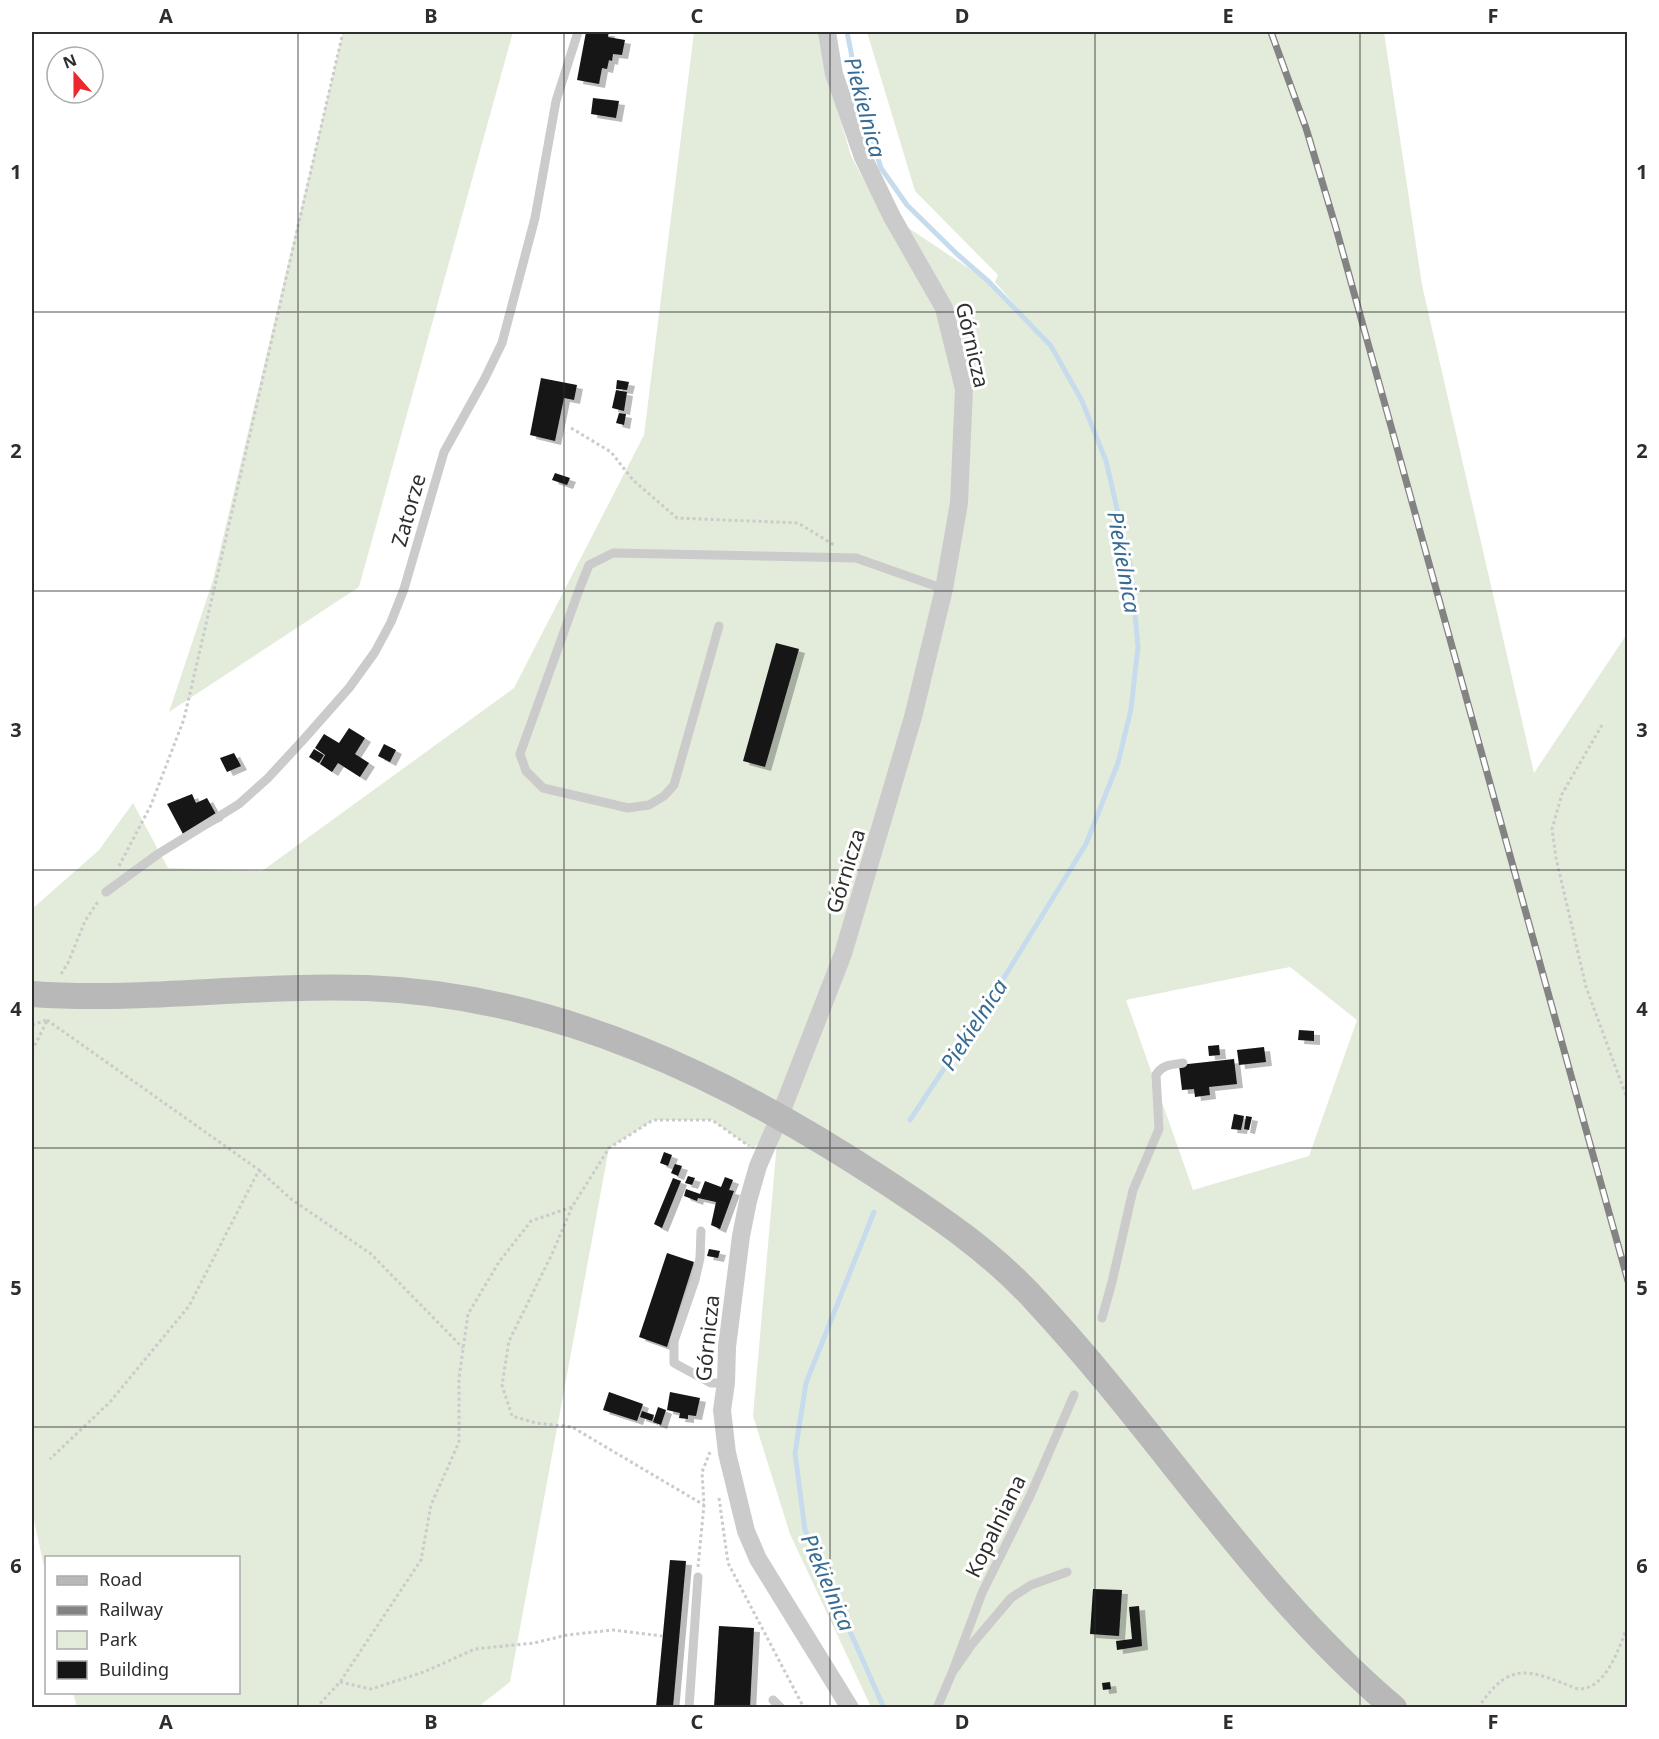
<svg xmlns="http://www.w3.org/2000/svg" width="1659" height="1739" font-family="'Noto Sans',sans-serif">
<style>
.green{fill:#e3ecdb;fill-rule:evenodd}
.lines{fill:none;stroke-linecap:round;stroke-linejoin:round}
.stream{stroke:#c6dced;stroke-width:5}
.building{fill:#151515;filter:url(#shadow)}
.path{stroke:#cbcbcb;stroke-width:3;stroke-dasharray:3 3;stroke-linecap:butt}
.service{stroke:#cbcbcb;stroke-width:9}
.minor{stroke:#cbcbcb;stroke-width:18}
.secondary{stroke:#b8b8b8;stroke-width:26}
.rail-casing{stroke:#838383;stroke-width:7}
.rail{stroke:#fff;stroke-width:4.5;stroke-dasharray:14;stroke-linecap:butt}
.grid{fill:none;stroke:#2e2e2e;stroke-width:1.5;stroke-opacity:0.55}
.labels{text-anchor:middle;dominant-baseline:central;stroke-width:6;stroke-linejoin:round;paint-order:stroke}
.street-label{font-size:21px;fill:#2e2e2e;stroke:#fff}
.water-label{font-size:22px;font-style:italic;fill:#386b93;stroke:#fff}
.neatline{fill:none;stroke:#2e2e2e;stroke-width:2}
.grid-label{font-size:20px;text-anchor:middle;font-weight:bold;fill:#2e2e2e}
</style>
<defs>
<filter id="shadow"><feDropShadow dx="6" dy="4" stdDeviation="0" flood-color="#0004"/></filter>
</defs>
<rect width="100%" height="100%" fill="#fff"/>
<path class="green" d="M343 32H513L359 587 169 712 213 580Z
M694 32H818L827 74 851 156 898 244 892 217 988 281 1038 332 995 282 998 275 915 191 867 32H1384L1422 285 1534 773 1627 634V1707H871L790 1534 753 1416 779 1119 753 1149 712 1120H653L609 1148 510 1682 478 1707H77L73 1693 238 1692V1558H46V1576L32 1511V909L99 850 133 803 168 868 262 871 514 688 644 435ZM1290 967 1357 1020 1309 1156 1193 1190 1126 1000Z"/>
<g class="lines">
<path class="stream" d="M847 32 862 107 881 168 907 205 957 254 988 281 1051 346 1082 401 1106 461 1131 569 1138 647 1131 709 1118 763 1086 844 1002 981 910 1120
M874 1212 806 1383 795 1453 805 1530 884 1708"/>
</g>
<path class="building" d="M586 32H609L608 37 625 40 622 55 613 54 612 61 609 60 607 69 602 68 599 84 577 80Z
M593 98 619 101 616 118 591 114Z
M541 378 577 385 574 400 564 398 555 441 530 435Z
M617 380 629 382 627 390 616 389Z
M616 390 627 392 624 411 612 408Z
M619 413 626 414 624 425 616 423Z
M555 473 570 478 567 485 552 480Z
M776 643 799 649 765 767 743 761Z
M349 728 365 738 355 754 369 763 360 777 338 763 332 772 320 764 325 755 315 748 324 734 339 743Z
M384 744 396 750 390 762 378 756Z
M314 749 324 755 319 763 309 757Z
M234 753 241 766 227 772 220 758Z
M192 794 196 803 207 798 217 816 183 834 167 804Z
M1299 1030 1314 1031V1041L1298 1040Z
M1219 1045 1220 1055 1209 1056 1208 1046Z
M1264 1047 1266 1062 1239 1065 1237 1050Z
M1234 1059 1237 1084 1209 1087 1210 1095 1195 1097 1194 1089 1182 1090 1179 1065Z
M1234 1114 1244 1116 1241 1130 1231 1129Z
M1246 1116 1252 1117 1249 1130 1244 1129Z
M664 1152 672 1155 668 1166 660 1163Z
M675 1164 682 1166 678 1176 671 1173Z
M688 1176 695 1178 692 1185 685 1183Z
M725 1177 733 1180 729 1190 734 1191 720 1229 711 1225 716 1202 698 1198 697 1201 684 1196 686 1189 700 1194 705 1181 721 1187Z
M673 1178 681 1181 662 1228 654 1224Z
M709 1249 720 1251 718 1258 707 1256Z
M667 1253 694 1262 667 1347 639 1337Z
M609 1392 643 1404 637 1421 603 1410Z
M670 1392 700 1398 696 1416 688 1415V1419L679 1418 680 1413 667 1410Z
M658 1407 666 1410 661 1425 653 1422Z
M642 1411 654 1415 652 1421 640 1417Z
M670 1560 686 1561 673 1707H656Z
M1093 1589 1122 1590 1119 1636 1090 1634Z
M1139 1606 1142 1646 1117 1650 1116 1641 1132 1639 1129 1607Z
M719 1626 754 1628 750 1707H714Z
M1110 1682 1111 1689 1103 1690 1102 1683Z"/>
<g class="lines">
<path class="path" d="M571 428 611 452 633 480 677 518 798 523 834 545
M1602 725 1562 794 1552 829 1556 858 1586 987 1628 1101
M119 866 151 805 184 719 343 32
M61 974 68 963 85 921 99 900
M47 1020 259 1170 189 1306 110 1402 50 1459
M32 1025 47 1020
M32 1051 48 1019
M259 1170 291 1199 371 1254 463 1348
M572 1207 552 1254 509 1341 502 1385 512 1416 536 1423 572 1427 704 1505
M719 1498 728 1563 804 1708
M698 1567 704 1505 702 1472 710 1452
M340 1682 371 1689 424 1672 475 1649 534 1643 567 1635 613 1630 662 1636
M316 1708 340 1682 421 1560 431 1505 459 1442V1378L468 1314 499 1262 531 1221 572 1207 609 1148 653 1120H712L749 1146
M1478 1708C1511 1658 1530 1671 1578 1689 1606 1690 1619 1648 1628 1625"/>
<path class="service" d="M719 626 674 785 664 796 649 805 628 808 543 788 526 771 520 754 579 590 589 565 613 553 856 558 944 589
M106 892 158 854 239 804 268 778 304 739 349 688 375 652 391 622 404 589 444 452 484 380 502 343 535 218 556 101 578 32
M701 1231 700 1258 695 1280 674 1341V1363L711 1383H726
M1102 1318 1112 1282 1133 1190 1159 1129 1156 1075C1162 1064 1172 1065 1183 1063
M952 1673 982 1593 1030 1496 1074 1395
M773 1700 781 1708
M689 1708 698 1577
M937 1708 952 1673 972 1644 1011 1598 1031 1585 1067 1572"/>
<path class="minor" d="M827 32 834 74 863 157 892 217 944 308 964 389 959 503 944 589 913 717 843 954 779 1118 758 1166 748 1201 741 1236 727 1347 726 1383 722 1410 727 1453 746 1531 758 1559 850 1708"/>
<path class="secondary" d="M32 994C143 1002 255 984 367 988 556 995 728 1078 883 1180 938 1216 993 1253 1037 1302 1160 1434 1256 1591 1394 1708"/>
<defs>
<path id="rail" d="M1271 32 1306 128 1336 228 1628 1281"/>
</defs>
<use href="#rail" class="rail-casing"/>
<use href="#rail" class="rail"/>
</g>
<path class="grid" d="M298 32V1708M564 32V1708M830 32V1708M1095 32V1708M1360 32V1708M32 312H1628M32 591H1628M32 870H1628M32 1148H1628M32 1427H1628"/>
<g class="labels">
<g class="street-label">
<text transform="translate(973 345) rotate(77)">Górnicza</text>
<text transform="translate(408 510) rotate(-74)">Zatorze</text>
<text transform="translate(845 871) rotate(-73)">Górnicza</text>
<text transform="translate(707 1338) rotate(-84)">Górnicza</text>
<text transform="translate(995 1526) rotate(-64)">Kopalniana</text>
</g>
<g class="water-label">
<text transform="translate(866 107) rotate(75)">Piekielnica</text>
<text transform="translate(1125 562) rotate(80)">Piekielnica</text>
<text transform="translate(973 1024) rotate(-57)">Piekielnica</text>
<text transform="translate(829 1582) rotate(67)">Piekielnica</text>
</g>
</g>
<rect width="1659" height="1739" fill="none" stroke="#ffffff" stroke-width="66"/>
<rect x="45" y="1556" width="195" height="138" fill="#ffffff" stroke="#ababab" stroke-width="1.5"/>
<rect x="57" y="1576" width="30" height="9" fill="#b8b8b8" stroke="#ababab" stroke-width="1.5"/>
<text x="99" y="1586" font-size="18" fill="#2e2e2e">Road</text>
<rect x="57" y="1606" width="30" height="9" fill="#838383" stroke="#ababab" stroke-width="1.5"/>
<text x="99" y="1616" font-size="18" fill="#2e2e2e">Railway</text>
<rect x="57" y="1631" width="30" height="18" fill="#e3ecdb" stroke="#ababab" stroke-width="1.5"/>
<text x="99" y="1646" font-size="18" fill="#2e2e2e">Park</text>
<rect x="57" y="1661" width="30" height="18" fill="#151515" stroke="#ababab" stroke-width="1.5"/>
<text x="99" y="1676" font-size="18" fill="#2e2e2e">Building</text>
<g transform="translate(75 75) rotate(339)"><circle r="28" fill="#ffffff" stroke="#ababab" stroke-width="1.5"/>
<path d="M0-4.5L10 22L0 15L-10 22Z" fill="#ec282c"/>
<text y="-9" font-size="16" font-weight="bold" text-anchor="middle" fill="#2e2e2e">N</text>
</g>
<rect x="33" y="33" width="1593" height="1673" class="neatline"/>
<g class="grid-label">
<text x="166" y="23">A</text>
<text x="431" y="23">B</text>
<text x="697" y="23">C</text>
<text x="962" y="23">D</text>
<text x="1228" y="23">E</text>
<text x="1493" y="23">F</text>
<text x="16" y="179">1</text>
<text x="1642" y="179">1</text>
<text x="16" y="458">2</text>
<text x="1642" y="458">2</text>
<text x="16" y="737">3</text>
<text x="1642" y="737">3</text>
<text x="16" y="1016">4</text>
<text x="1642" y="1016">4</text>
<text x="16" y="1295">5</text>
<text x="1642" y="1295">5</text>
<text x="16" y="1573">6</text>
<text x="1642" y="1573">6</text>
<text x="166" y="1729">A</text>
<text x="431" y="1729">B</text>
<text x="697" y="1729">C</text>
<text x="962" y="1729">D</text>
<text x="1228" y="1729">E</text>
<text x="1493" y="1729">F</text>
</g>
</svg>
